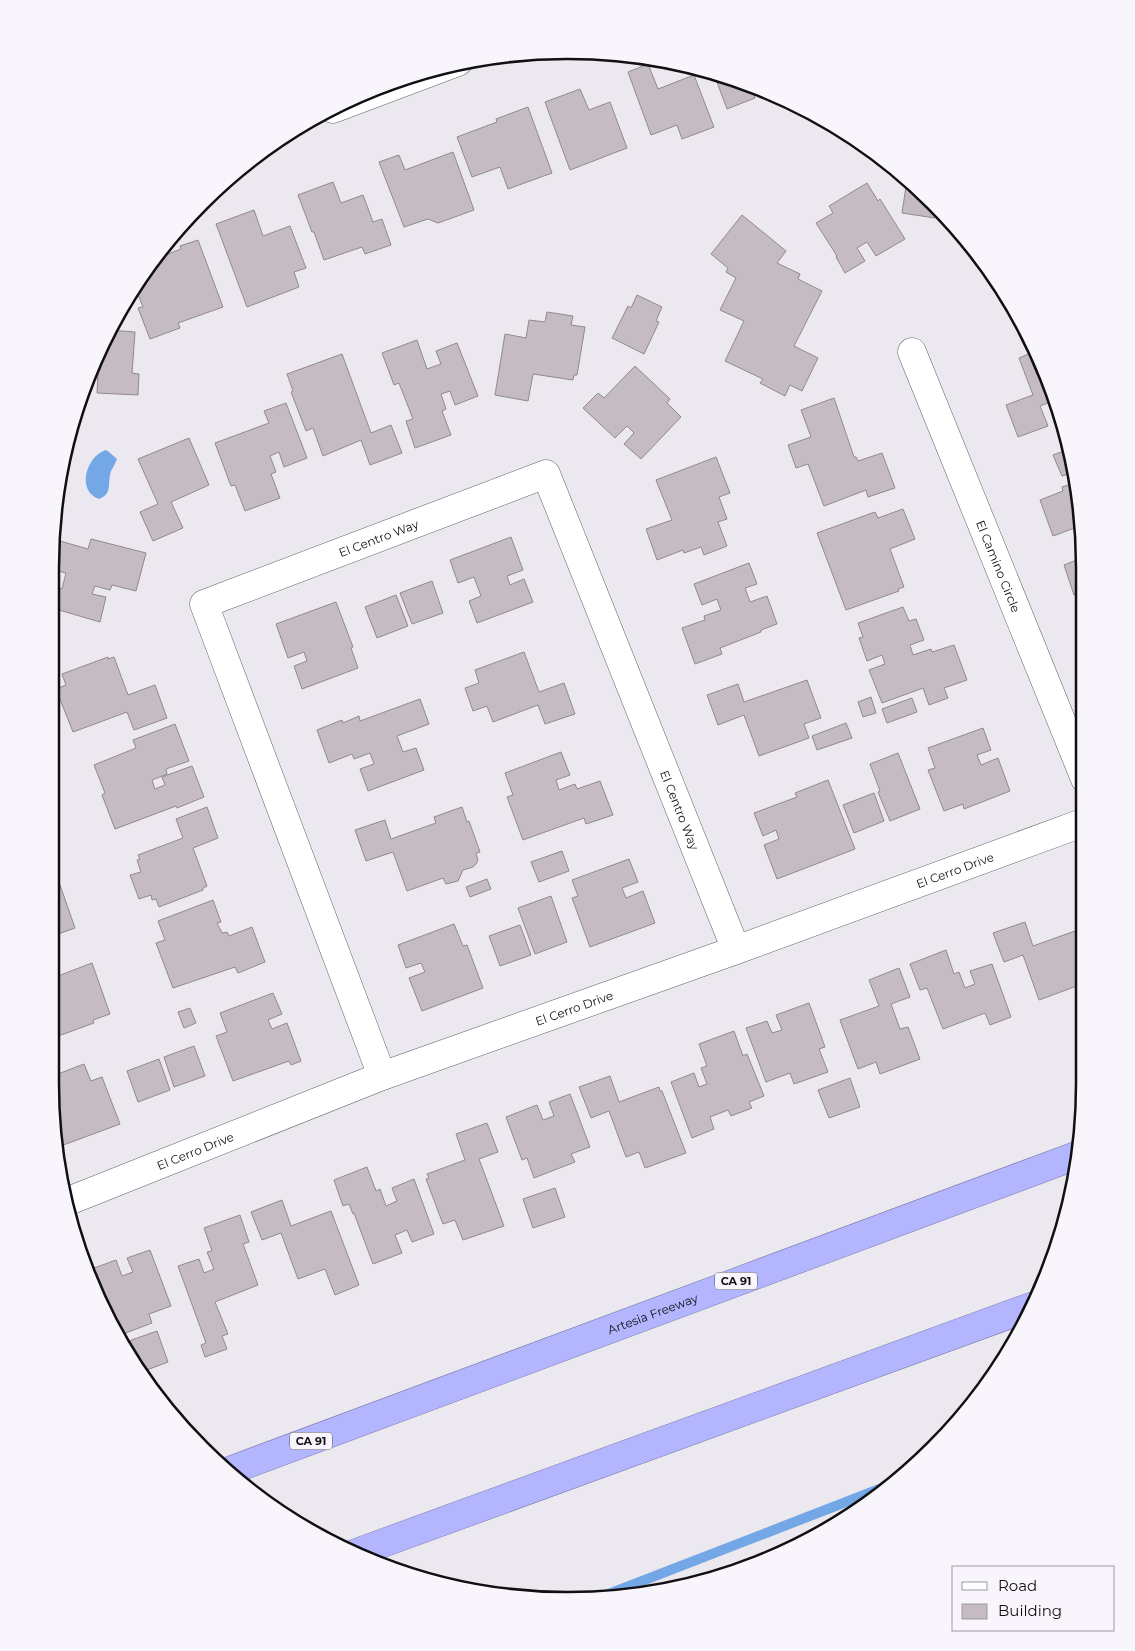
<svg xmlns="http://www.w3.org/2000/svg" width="1135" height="1651" font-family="Montserrat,sans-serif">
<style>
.water{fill:#73a7e6}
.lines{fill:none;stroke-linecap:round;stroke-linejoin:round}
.stream{stroke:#73a7e6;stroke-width:10}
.building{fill:#c4bcc1;stroke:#91898e}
.minor-casing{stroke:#636066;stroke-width:29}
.highway-casing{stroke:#7a7cab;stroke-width:29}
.minor{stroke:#fff;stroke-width:28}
.highway{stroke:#b3b6fe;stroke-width:28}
.labels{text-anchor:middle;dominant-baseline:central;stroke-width:5;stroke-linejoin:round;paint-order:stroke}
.shield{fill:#f9f5fd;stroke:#575458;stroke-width:1}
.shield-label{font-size:11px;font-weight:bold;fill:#110f12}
.street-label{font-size:12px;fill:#110f12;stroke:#f9f5fd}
.rim{fill:none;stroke:#110f12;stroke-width:2.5}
</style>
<rect width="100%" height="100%" fill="#ece8ef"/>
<path class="water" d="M106 450 109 452 117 459C115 464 113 467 111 471 107 483 113 494 99 499 76 491 86 456 106 450Z"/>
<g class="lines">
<path class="stream" d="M593 1600 895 1483"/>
</g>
<path class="building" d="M648 64 658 89 694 75 714 127 682 139 677 125 651 135 628 72Z
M714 74 766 90H767L754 95 755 98 727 109Z
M580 89 589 110 610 102 627 148 570 170 545 102Z
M528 107 552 173 508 189 500 167 472 177 457 137 497 122 496 119Z
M453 152 474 210 438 223 428 219 404 227 379 162 399 155 405 170Z
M907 180 937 205 935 218 902 213Z
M333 182 341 203 363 195 373 222 382 219 391 245 365 254 362 247 324 260 314 232H312L298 195Z
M867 183 878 201 880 199 905 239 876 256 867 242 857 248 865 261 845 273 836 257 837 256 816 223 833 213 829 206Z
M254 210 263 236 290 226 306 268 294 272 299 287 247 307 216 224Z
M742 215 786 251 777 263 800 274 798 279 822 291 794 346 818 358 802 391 790 385 785 396 760 383 763 379 725 361 744 321 720 310 736 278 726 272 728 268 711 254Z
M964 236 978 253 961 247Z
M198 240 223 307 178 323 180 328 150 339 138 308 143 307 135 287 152 260 181 249 180 246Z
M993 276 1002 290 990 286Z
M637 295 662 307 656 321 659 322 644 354 612 338 628 306 631 308Z
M547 312 573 316 571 325 585 327 577 375H574L573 380 533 374 528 401 495 395 505 334 526 338 529 320 545 322Z
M109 330 135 332 132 373 139 374 138 395 97 393 99 352 103 338Z
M417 340 427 369 441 364 436 351 457 343 478 396 455 405 450 391 441 394 446 409 442 411 451 435 415 448 406 421 413 419 399 383 394 385 382 353Z
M1036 351 1053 401 1040 406 1048 426 1018 437 1006 405 1033 395 1019 358Z
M342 354 371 433 391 425 402 453 370 465 361 440 323 456 313 428 306 431 291 392 293 391 287 374Z
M635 366 670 399 667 403 681 417 641 459 624 444 634 433 627 426 615 438 583 408 598 393 604 398Z
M834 398 854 457H856L858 461 882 453 895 488 868 497 866 490 824 506 808 464 796 468 788 445 811 437 801 410Z
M286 403 307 458 284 467 279 452 270 456 276 472 271 474 280 498 245 511 235 485 231 486 215 443 269 423 264 411Z
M189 438 209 485 171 502 183 528 153 541 140 512 158 504 138 459Z
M1069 449 1075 467 1076 476 1074 472 1062 476 1053 455Z
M716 457 730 493 719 497 727 519 718 522 727 546 704 555 701 547 684 553 683 550 657 560 646 529 672 520 656 480Z
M1077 482 1080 519 1077 520 1080 526 1053 536 1040 500 1063 491 1062 487Z
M903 509 915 539 890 549 904 587 898 589 899 591 846 610 817 533 875 512 878 518Z
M511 537 523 570 507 576 510 585 524 579 533 602 477 623 469 601 481 596 474 577 458 583 450 560Z
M53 539 88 549 91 539 146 553 136 591 112 585 110 590 95 586 92 594 106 597 100 622 59 610V611L50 609V585L62 589 66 573 50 569Z
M1084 557 1085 591 1074 595 1064 565Z
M749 563 757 584 745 588 750 602 767 596 777 624 761 630V632L720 648 722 654 695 664 682 628 705 620 704 616 721 610 717 599 702 605 694 584Z
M432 581 443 613 412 624 400 593Z
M396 595 408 626 377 638 365 607Z
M336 602 353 647 351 648 358 668 302 689 294 666 307 661 304 652 288 658 276 624Z
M903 607 909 621 916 619 924 640 910 645 913 655 931 649 932 652 954 645 967 680 944 688 948 698 929 705 923 688 882 703 869 670 885 664 882 655 867 661 859 638 863 637 858 623Z
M524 652 539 692 564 683 575 714 545 724 538 705 493 722 487 706 473 711 465 688 479 683 475 670Z
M108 657V659L114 657 128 695 155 685 167 718 134 730 127 712 73 732 56 689 66 685 62 674Z
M807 680 821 718 804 724 809 738 759 756 744 715 718 725 707 695 738 684 744 702Z
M871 697 876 713 863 717 858 702Z
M912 698 917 712 887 723 882 709Z
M420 699 429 724 397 736 403 752 416 748 424 770 368 791 360 769 374 764 370 753 354 759 352 754 329 763 317 730 342 720 343 723 359 716 360 721Z
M846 723 852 738 817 750 812 736Z
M175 724 189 761 166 769 167 774 152 780 155 789 165 785 162 777 192 766 204 797 177 808 176 806 115 829 102 795 105 793 94 765 136 748 133 740Z
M983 728 991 750 977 755 981 765 998 758 1010 791 964 809 963 804 944 811 928 770 935 768 928 748Z
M561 752 570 775 556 780 559 790 575 784 577 789 600 781 613 815 586 824 584 818 523 840 507 797 513 795 505 773Z
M898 753 920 809 890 821 878 792 880 791 870 764Z
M828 780 855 849 777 879 764 845 779 839 776 830 763 836 754 813 797 797 795 793Z
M874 793 884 821 854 833 843 805Z
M207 807 218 838 193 848 207 886 203 888V890L159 907 156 899 152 900 151 895 139 899 130 875 141 872 137 860 140 859 138 855 183 838 176 819Z
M462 807 467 822 469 821 480 852 476 853 478 860 476 864 473 867 463 870 458 881 446 884 443 878 407 891 393 852 366 861 355 830 385 820 391 839 436 823 434 817Z
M562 851 569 871 539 882 531 862Z
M629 859 638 882 622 888 626 898 643 891 655 923 590 947 572 898 578 896 572 880Z
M487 879 491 889 470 897 466 887Z
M59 882 75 928 50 937V885Z
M551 896 567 942 535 954 518 908Z
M213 900 221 922 217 923 222 933 227 932 229 936 252 927 265 962 238 973 235 967 173 988 156 943 165 940 158 921Z
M1025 922 1033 946 1075 931 1085 959V983L1039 1000 1023 955 1004 962 993 933Z
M454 924 463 946 467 945 483 988 422 1011 409 978 425 972 421 963 406 968 398 945Z
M520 925 531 955 500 966 489 936Z
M946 950 954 974 959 972 965 988 975 984 970 971 992 964 1011 1017 990 1025 985 1013 943 1029 927 988 920 990 910 964Z
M92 963 110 1014 93 1020 94 1023 50 1039V979Z
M899 968 910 997 891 1004 900 1029 908 1027 920 1059 880 1074 876 1062 858 1069 840 1020 879 1006 869 980Z
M273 993 282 1014 268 1020 272 1029 287 1023 301 1061 291 1065 289 1061 233 1081 216 1036 227 1032 220 1013Z
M809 1003 825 1047 819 1049 828 1072 794 1084 790 1073 766 1082 746 1028 767 1021 772 1033 782 1030 776 1015Z
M190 1008 196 1023 184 1028 178 1012Z
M734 1031 743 1056 747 1054 764 1096 749 1102 752 1108 731 1116 728 1110 710 1117 714 1129 692 1138 671 1082 694 1073 699 1087 707 1084 701 1068 707 1066 699 1044Z
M194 1046 205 1076 174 1087 164 1057Z
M159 1059 170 1090 138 1102 127 1071Z
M84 1064 91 1081 102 1077 120 1124 58 1147 54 1111 57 1110 52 1101 50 1077Z
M610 1076 619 1102 659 1087 660 1091H662L686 1153 645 1168 639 1152 626 1157 609 1111 591 1118 579 1087Z
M850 1078 860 1107 829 1118 818 1090Z
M570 1094 590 1147 571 1154 575 1162 534 1178 527 1158 522 1160 506 1117 537 1105 543 1120 554 1116 549 1102Z
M487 1123 498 1152 479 1159 504 1226 463 1240 455 1220 443 1224 426 1179 429 1178 427 1174 465 1160 456 1134Z
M367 1167 376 1191 380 1189 386 1206 397 1201 392 1188 414 1179 434 1234 412 1242 407 1230 395 1235 402 1253 373 1264 354 1213 353 1214 349 1204 343 1206 334 1180Z
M555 1188 565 1217 533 1228 523 1199Z
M282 1200 291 1226 331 1211 359 1285 335 1295 325 1269 298 1279 281 1233 262 1240 251 1212Z
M240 1215 249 1242 243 1244 258 1285 215 1302 228 1334 222 1336 227 1349 205 1357 201 1345 206 1343 178 1266 199 1259 204 1273 214 1269 207 1252 212 1251 204 1228Z
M150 1250 171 1306 149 1314 152 1323 118 1336 90 1282 86 1271 116 1260 122 1276 133 1272 127 1258Z
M157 1331 168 1362 139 1373 134 1366 126 1342Z"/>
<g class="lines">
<defs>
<g id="minor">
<path d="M333 109 458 62"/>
<path id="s1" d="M912 352 1085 779"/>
<path id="s2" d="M382 1076 204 604 546 474 736 950"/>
<path id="s3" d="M66 1202 382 1076 736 950 1085 822"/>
</g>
<g id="highway">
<path id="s4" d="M226 1472 1078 1155"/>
<path d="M353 1554 1033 1306"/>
</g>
</defs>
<use href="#minor" class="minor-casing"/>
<use href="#highway" class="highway-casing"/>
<use href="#minor" class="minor"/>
<use href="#highway" class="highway"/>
</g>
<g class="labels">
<g class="shield">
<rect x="715" y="1272.5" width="42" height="17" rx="4"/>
<rect x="290" y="1432.5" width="42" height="17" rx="4"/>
</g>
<g class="shield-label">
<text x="736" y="1281">CA 91</text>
<text x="311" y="1441">CA 91</text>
</g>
<g class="street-label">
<text stroke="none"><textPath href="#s2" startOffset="691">El Centro Way</textPath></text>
<text stroke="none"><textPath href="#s1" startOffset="231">El Camino Circle</textPath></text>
<text stroke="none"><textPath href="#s2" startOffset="1232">El Centro Way</textPath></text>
<text stroke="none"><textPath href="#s3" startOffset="949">El Cerro Drive</textPath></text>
<text stroke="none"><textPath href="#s3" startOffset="544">El Cerro Drive</textPath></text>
<text stroke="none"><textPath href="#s3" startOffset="139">El Cerro Drive</textPath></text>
<text stroke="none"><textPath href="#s4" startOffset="455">Artesia Freeway</textPath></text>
</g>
</g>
<path d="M0 0H1135V1651H0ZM567 59H568A508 508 0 0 1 1076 567V1084A508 508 0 0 1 568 1592H567A508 508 0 0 1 59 1084V567A508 508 0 0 1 567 59Z" fill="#f9f5fd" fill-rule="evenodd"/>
<path class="rim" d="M567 59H568A508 508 0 0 1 1076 567V1084A508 508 0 0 1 568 1592H567A508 508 0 0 1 59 1084V567A508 508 0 0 1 567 59Z"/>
<rect x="952" y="1566" width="162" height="65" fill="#f9f5fd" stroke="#9c999f"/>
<rect x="962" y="1582" width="25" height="8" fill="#ffffff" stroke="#9c999f"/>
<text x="998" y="1591" font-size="15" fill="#110f12">Road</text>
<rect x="962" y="1604" width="25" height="15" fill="#c4bcc1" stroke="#9c999f"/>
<text x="998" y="1616" font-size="15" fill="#110f12">Building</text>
</svg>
